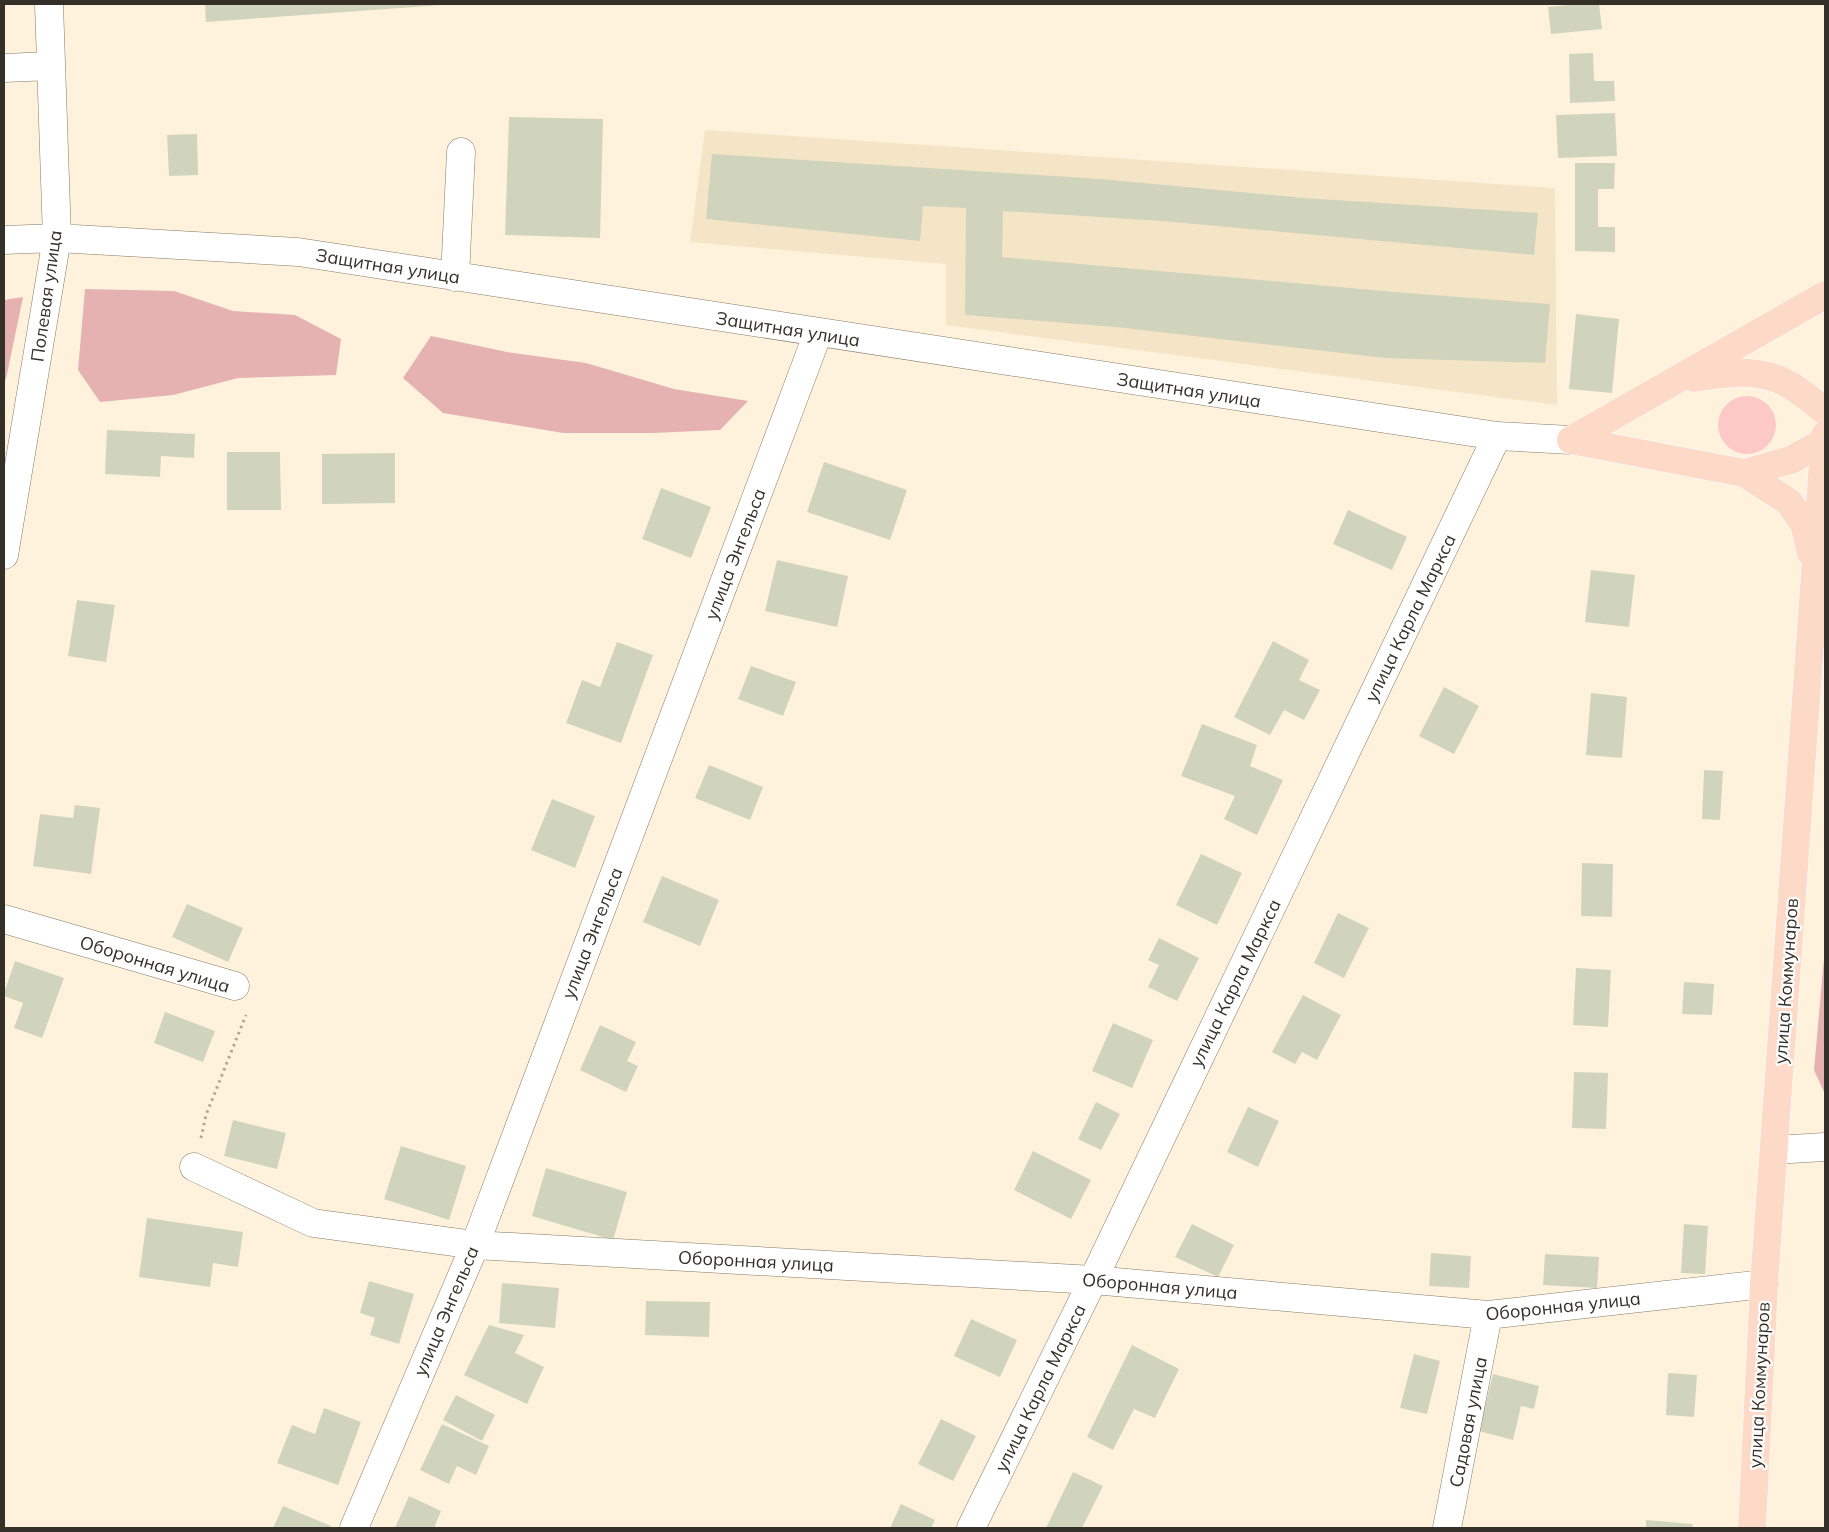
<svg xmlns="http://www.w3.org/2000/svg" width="1829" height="1532" font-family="Mulish,sans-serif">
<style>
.built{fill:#f5e5c7}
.green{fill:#fcc9c7}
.forest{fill:#e5b2b1}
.building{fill:#d1d4bc}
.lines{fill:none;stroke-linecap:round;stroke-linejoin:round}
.minor-casing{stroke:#857a66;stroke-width:29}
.major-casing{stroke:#fff;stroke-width:29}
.path{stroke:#b0a796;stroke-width:3;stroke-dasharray:2.5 4;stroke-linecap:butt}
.minor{stroke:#fff;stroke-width:28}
.major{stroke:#fcdac7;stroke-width:28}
.labels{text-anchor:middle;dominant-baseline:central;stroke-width:4.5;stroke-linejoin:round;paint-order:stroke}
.street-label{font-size:18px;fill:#343027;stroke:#fff}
</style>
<rect width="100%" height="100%" fill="#fff2dc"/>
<path class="built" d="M705 130 1555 188 1557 405 946 325V264L690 242Z"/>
<path class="green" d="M1718 425a29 29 0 1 1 58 0a29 29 0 1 1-58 0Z"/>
<path class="forest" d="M85 289 174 291 233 311 295 315 341 339 336 375 238 378 173 395 100 402 78 370Z
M23 297 6 379 4 380V300Z
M431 336 507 352 586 363 674 389 748 401 720 430 653 433H563L443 413 403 378Z
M1825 947V1094L1814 1070Z"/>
<path class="building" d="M205 4H442V5L206 22Z
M1580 4H1599L1602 29 1551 34 1548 7Z
M1593 53 1594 81H1614L1615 101 1570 103 1569 54Z
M1615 113 1617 156 1558 158 1556 115Z
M509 117 603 119 600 238 505 235Z
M197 134 198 175 169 176 167 135Z
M712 154 1101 179 1304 198 1538 213 1534 255 1162 221 1003 211 1002 257 1395 292 1550 304 1545 363 1385 358 1116 327 965 315 966 208 923 206 920 241 706 219Z
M1575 163H1615L1614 189H1598V227H1615V252L1575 251Z
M1576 314 1619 319 1612 393 1569 389Z
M107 430 195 434 194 458 161 456 160 477 105 474Z
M227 452H280L281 510H227Z
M395 453V503L322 504V454Z
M824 462 907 490 890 540 807 512Z
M661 488 711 507 691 558 642 539Z
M1348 510 1407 537 1392 570 1333 544Z
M777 560 848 576 837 627 765 611Z
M1591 570 1635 575 1629 627 1585 622Z
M77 600 115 605 106 662 68 656Z
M1273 641 1309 660 1299 680 1320 690 1304 720 1284 710 1270 735 1234 717Z
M617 642 653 655 621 743 566 723 582 680 600 687Z
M751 666 796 682 783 716 738 699Z
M1444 687 1479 706 1454 754 1419 736Z
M1591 693 1627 697 1622 758 1586 755Z
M1202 724 1257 745 1250 766 1283 780 1257 835 1224 819 1235 796 1181 776Z
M709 765 763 787 750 820 695 798Z
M1704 770 1723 771 1720 820 1702 819Z
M552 799 595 816 575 868 531 850Z
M75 805 100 808 91 874 33 866 40 814 73 818Z
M1201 854 1242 873 1217 925 1176 905Z
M1582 863 1613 864 1612 917 1581 916Z
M662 876 719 900 700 946 643 922Z
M187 904 243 928 228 962 172 937Z
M1338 913 1369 928 1344 978 1314 963Z
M1159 938 1199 958 1177 1001 1148 987 1159 965 1148 960Z
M15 961 64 978 42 1038 14 1028 23 1003 4 996V993Z
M1576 968 1611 970 1608 1027 1573 1025Z
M1684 982 1714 984 1712 1015 1682 1014Z
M1303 995 1341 1015 1317 1060 1302 1052 1295 1064 1272 1052Z
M165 1012 215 1031 203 1062 154 1043Z
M1113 1023 1153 1040 1132 1088 1092 1071Z
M600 1025 636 1042 627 1061 638 1066 626 1092 580 1070Z
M1574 1072 1608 1073 1606 1129 1572 1128Z
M1096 1102 1120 1114 1101 1150 1078 1139Z
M1248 1107 1279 1121 1258 1167 1227 1152Z
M233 1120 286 1133 277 1169 224 1156Z
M401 1146 466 1166 449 1220 384 1199Z
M1033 1151 1091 1180 1071 1219 1014 1190Z
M546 1168 627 1192 613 1240 532 1216Z
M147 1218 243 1232 238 1267 213 1263 210 1287 139 1277Z
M1192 1224 1234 1245 1218 1277 1175 1257Z
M1684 1224 1708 1226 1705 1274 1681 1273Z
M1431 1253 1471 1256 1469 1288 1429 1286Z
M1545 1254 1599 1257 1597 1288 1543 1285Z
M369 1281 414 1294 399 1344 370 1335 375 1318 360 1313Z
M502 1283 559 1288 555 1328 499 1323Z
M646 1301 710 1302 709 1337 645 1335Z
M971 1319 1017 1340 1000 1377 954 1356Z
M489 1325 524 1335 515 1353 544 1367 527 1404 464 1375Z
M1132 1345 1179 1369 1155 1418 1134 1409 1113 1450 1087 1437Z
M1414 1354 1440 1361 1427 1414 1400 1408Z
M1668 1373 1697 1375 1694 1417 1666 1415Z
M1493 1374 1539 1386 1534 1409 1521 1406 1513 1440 1479 1431Z
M456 1395 495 1415 482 1441 443 1420Z
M324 1408 361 1422 338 1485 277 1463 292 1425 315 1434Z
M941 1419 976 1436 953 1481 918 1464Z
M442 1424 489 1446 476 1475 457 1466 449 1484 420 1470Z
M1073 1472 1103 1486 1082 1528H1046Z
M409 1496 441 1511 434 1528H395Z
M901 1504 935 1520 931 1528H890Z
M283 1506 331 1526V1528H273Z
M1646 1520 1693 1524 1692 1528H1646Z"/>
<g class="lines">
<defs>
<path id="minor" d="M4 68 51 66
M4 240 57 238 298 252 1497 436 1571 440
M455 277 461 152
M4 555 57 238 49 4
M4 919 235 986
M1774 1150 1825 1147
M194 1167 313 1223 475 1245 1093 1280 1488 1315 1764 1284
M354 1528 475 1245 818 333
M971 1528 1093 1280 1497 436
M1447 1528 1488 1315"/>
<path id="major" d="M1693 378C1725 373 1758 367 1788 384 1801 391 1813 402 1825 411
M1571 440 1744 473 1789 502 1804 524 1811 553
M1571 440 1825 295
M1744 473 1791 460 1825 441
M1752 1528 1764 1284 1825 435"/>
</defs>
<use href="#minor" class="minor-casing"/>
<use href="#major" class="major-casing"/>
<path class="path" d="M201 1138 206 1115 246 1015"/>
<use href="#minor" class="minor"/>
<use href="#major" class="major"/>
</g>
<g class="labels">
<g class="street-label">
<text transform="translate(388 266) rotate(9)">Защитная улица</text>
<text transform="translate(46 296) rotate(-82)">Полевая улица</text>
<text transform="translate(788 329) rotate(9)">Защитная улица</text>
<text transform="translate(1189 390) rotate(9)">Защитная улица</text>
<text transform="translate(735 554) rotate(-69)">улица Энгельса</text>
<text transform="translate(1410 618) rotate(-64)">улица Карла Маркса</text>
<text transform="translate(592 933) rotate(-69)">улица Энгельса</text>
<text transform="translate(155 964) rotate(17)">Оборонная улица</text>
<text transform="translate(1786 981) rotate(-86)">улица Коммунаров</text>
<text transform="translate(1235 983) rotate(-64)">улица Карла Маркса</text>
<text transform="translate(756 1261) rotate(3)">Оборонная улица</text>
<text transform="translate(1160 1286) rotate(5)">Оборонная улица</text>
<text transform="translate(1563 1306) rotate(-6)">Оборонная улица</text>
<text transform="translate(446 1311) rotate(-67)">улица Энгельса</text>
<text transform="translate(1759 1385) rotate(-87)">улица Коммунаров</text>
<text transform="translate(1040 1388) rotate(-64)">улица Карла Маркса</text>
<text transform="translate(1468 1422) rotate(-79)">Садовая улица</text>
</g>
</g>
<rect width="1829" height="1532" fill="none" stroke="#343027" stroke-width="10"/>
</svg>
